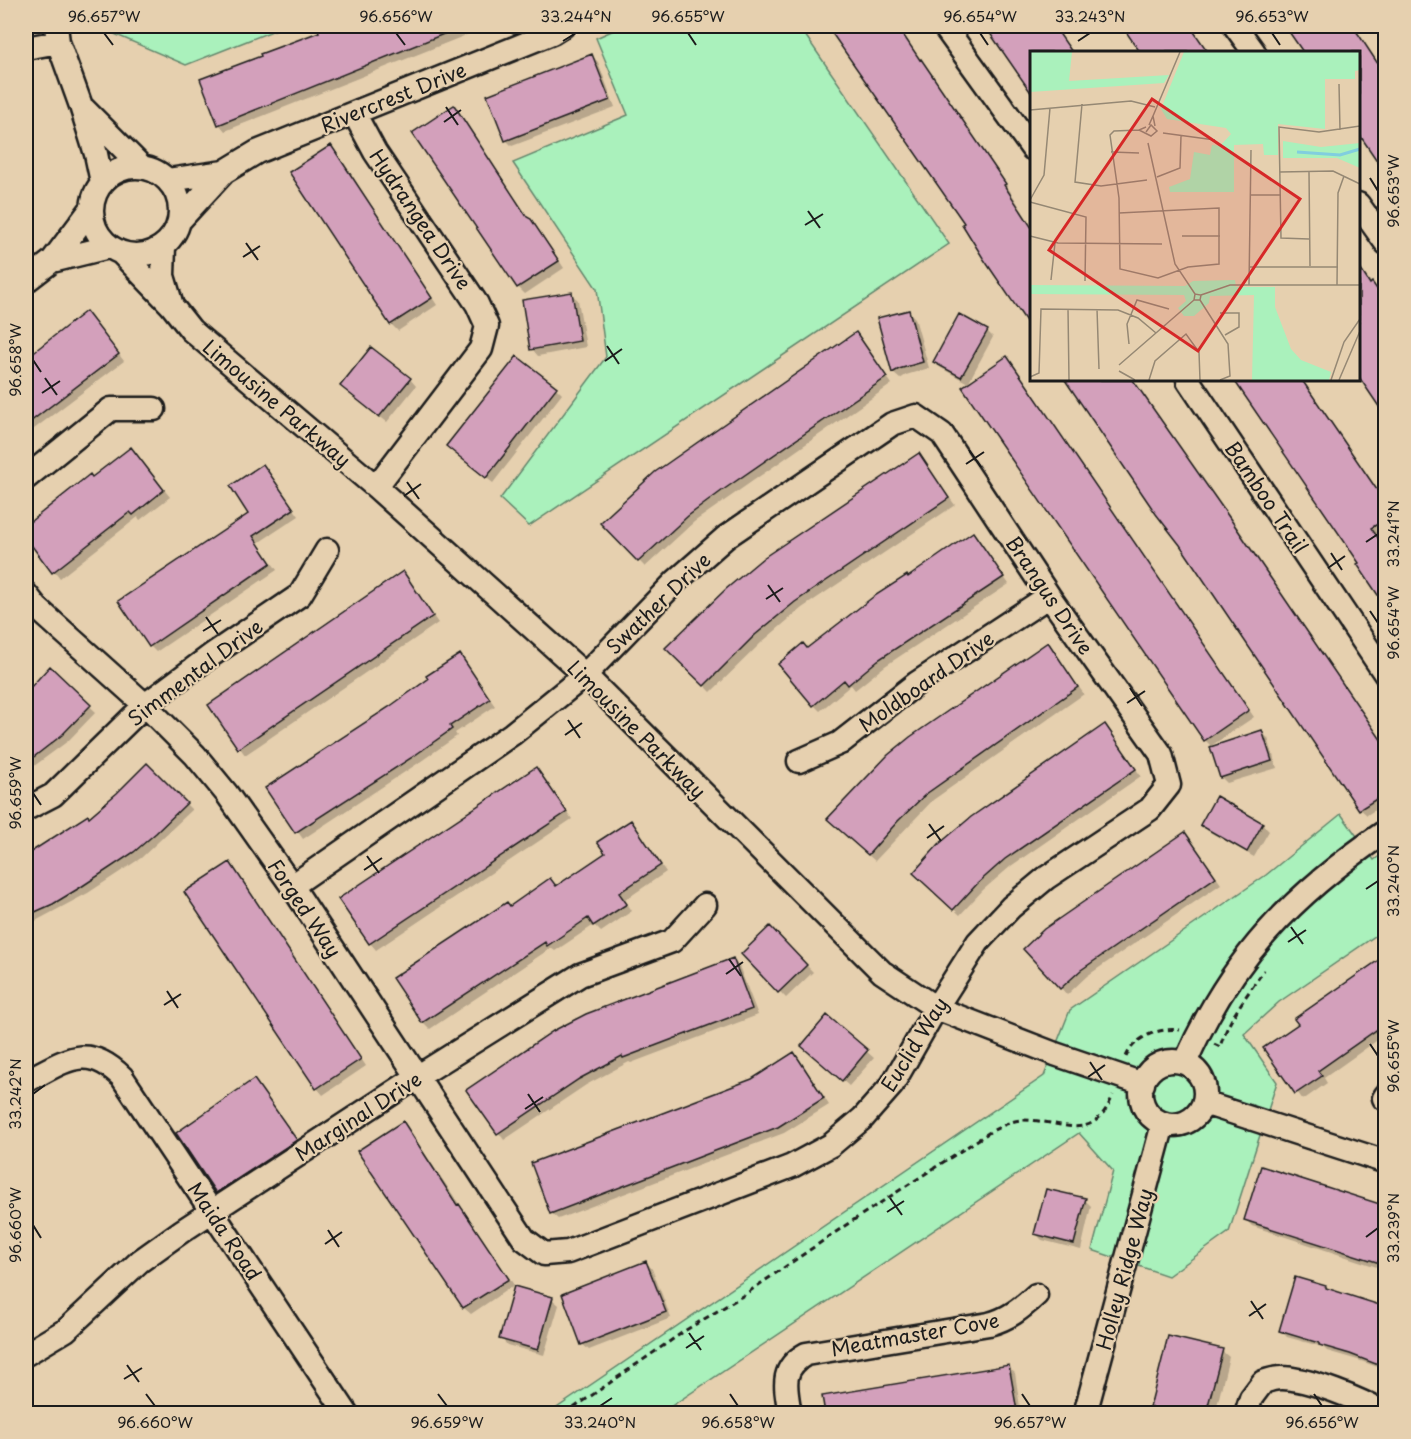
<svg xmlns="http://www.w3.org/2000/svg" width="1411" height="1439" font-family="'Playpen Sans',sans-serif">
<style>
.green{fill:#aaf1bc;stroke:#63866c;stroke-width:1.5}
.shadow{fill:#0003}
.building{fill:#d3a0bb;stroke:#1c1c1c;stroke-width:1.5}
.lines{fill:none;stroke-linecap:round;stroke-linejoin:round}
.minor-casing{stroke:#1c1c1c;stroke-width:27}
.path{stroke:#1c1c1c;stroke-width:3;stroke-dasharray:6 4.5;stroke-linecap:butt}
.minor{stroke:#e6d0af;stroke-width:22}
.ticks{fill:none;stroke:#1c1c1c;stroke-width:2}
.labels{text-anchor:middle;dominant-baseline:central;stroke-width:4.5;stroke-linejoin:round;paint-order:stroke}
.street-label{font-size:20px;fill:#1c1c1c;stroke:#e6d0af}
.inset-river{fill:none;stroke:#81cedf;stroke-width:3}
.inset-road{fill:none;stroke:#958874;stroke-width:1.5}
.view{fill:#d62828;fill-opacity:0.15;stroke:#d62828;stroke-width:3}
.inset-edge{fill:none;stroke:#1c1c1c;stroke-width:3}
.neatline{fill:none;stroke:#1c1c1c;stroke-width:2}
.ticks-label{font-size:15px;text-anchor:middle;fill:#1c1c1c}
</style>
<rect width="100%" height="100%" fill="#e6d0af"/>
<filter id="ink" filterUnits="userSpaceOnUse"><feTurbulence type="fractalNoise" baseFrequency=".0167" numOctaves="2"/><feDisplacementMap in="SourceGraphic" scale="12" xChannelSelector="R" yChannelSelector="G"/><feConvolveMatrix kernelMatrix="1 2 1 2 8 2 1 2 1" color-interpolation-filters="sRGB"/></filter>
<g filter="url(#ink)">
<path class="green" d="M104 26H285L186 65 105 30Z
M623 26H799L949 244 529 526 500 499 606 357 597 289 513 163 628 115 596 38Z
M1341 814 1374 860 1385 852V929L1279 1002 1244 1034 1277 1082 1229 1232 1168 1276 1092 1250 1113 1171 1079 1133 661 1413 548 1414 1044 1076 1070 1010 1266 875Z"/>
<path class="shadow" d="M333 26H489L225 131 219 124 321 33 320 31Z
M830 26H897L994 165 1032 227V325L966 223Z
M987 26H1054L1073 52H1032V90Z
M1122 26H1190L1208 52H1141Z
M1286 26H1353L1386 75V171L1358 132V52H1304Z
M592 56 598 62 615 107 512 146 506 140Z
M453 107 460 114 529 220 537 227 564 268 525 294 518 287 414 133Z
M330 147 337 153 437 305 398 331 391 324 291 172Z
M1358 266 1386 301V412L1374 399 1358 374Z
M571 294 578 300 586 347 538 356 532 349Z
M908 311 915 318 929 368 906 375 900 379 893 373 879 319Z
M86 313 124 361 26 435V358Z
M987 331 993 337 968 383 941 368 934 362Z
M856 334 892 384 694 522 645 567 602 523Z
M1007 358 1013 365 1254 717 1211 746 1205 740 1053 519Z
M410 379 416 386 387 422 348 392Z
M1067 380H1134L1238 528 1386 747V803L1367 815 1360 809 1181 544Z
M1236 380H1303L1386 502V604L1361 564Z
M556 388 562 394 493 483 454 452Z
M131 449 170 497 140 520 138 517 60 578 26 535V526L90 476 93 479Z
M918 455 955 505 802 608 762 642 711 692 668 648Z
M263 466 299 516 258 543 277 570 156 652 150 646 250 514Z
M973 534 1009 584 885 666 855 690 851 685 820 711 814 705 807 649Z
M403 573 438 623 245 755 210 705Z
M1047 644 1084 694 933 800 875 861 835 826Z
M26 649 30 654 26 658Z
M459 656 495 706 455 733 457 736 417 764 303 839 267 789 389 708Z
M50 669 96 712 68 741 26 772V695Z
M1105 726 1141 776 1011 866 983 890 960 915 922 879Z
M1261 732 1268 738 1277 768 1227 783 1221 777Z
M147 765 192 810 141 858 88 893 26 926V857L89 819 118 794Z
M536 769 572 819 376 950 370 943Z
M631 822 666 872 625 900 632 911 601 932 594 925 555 951 551 948 430 1029 423 1022 394 979 510 907 557 887 607 854Z
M1202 824H1262L1269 831 1254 857 1208 831Z
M1185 834 1221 884 1087 976 1067 995 1061 988Z
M230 864 236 870 366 1066 323 1095 317 1088Z
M770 928 813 972 786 998 743 954Z
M1386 957V1034L1324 1078 1327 1083 1303 1100 1266 1048 1300 1025Z
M733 960 739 966 758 1015 631 1063 629 1062 586 1085 504 1140 468 1090Z
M827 1017 874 1058 849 1086 810 1052Z
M794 1054 800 1060 829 1105 784 1133 558 1219 551 1213Z
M402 1123 409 1130 514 1285 471 1314 464 1308 359 1152Z
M298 1141 302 1146 223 1198 218 1193Z
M1085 1200 1091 1206 1081 1250 1042 1240 1036 1234Z
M1386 1207V1270L1252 1226 1245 1219Z
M646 1262 652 1269 671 1318 589 1350 582 1344Z
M1326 1287 1330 1291 1386 1308V1370L1358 1360 1327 1351 1323 1347 1287 1337 1280 1330Z
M552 1299 559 1305 544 1355 507 1345 501 1338Z
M1169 1338 1222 1351 1229 1357 1215 1414H1150Z
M1008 1367 1015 1373 1021 1414H826L823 1397Z"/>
<path class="building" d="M329 26 461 27 218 125 200 79 261 56 260 54 319 32 318 30Z
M827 26H900V30L920 60 921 59 1006 184 1004 185 1032 228V330L983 258 962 224 964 223Z
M985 26H1054L1072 52H1032V94Z
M1122 26H1190L1208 52H1140Z
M1285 26H1352L1359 35 1386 76V174L1359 134V52H1303Z
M592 54 610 100 505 141 487 95Z
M454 105 527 217 531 219 559 261 517 288 412 133Z
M331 145 432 298 390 325 289 172Z
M1359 267 1370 284 1372 282 1386 302V417L1359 377Z
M572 292 580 341 530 350 522 300Z
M909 310 923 362 899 369 892 373 877 318Z
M86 311 119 354 26 425V358Z
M959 314 988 330 961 377 933 362Z
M856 332 887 377 723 490 688 516 638 562 600 523 655 472Z
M371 347 411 378 379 417 340 386Z
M517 356 557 387 486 478 446 446Z
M1007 356 1249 710 1204 741 962 387Z
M1065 380H1133L1231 520 1386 747V793L1359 810 1180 545 1156 514Z
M1234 380H1302L1375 487 1386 502V519L1371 528 1386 549V607L1357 564 1359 563Z
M131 447 164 490 133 515 130 512 52 573 26 538V525L90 474 92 477Z
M919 453 949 498 795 602 755 635 704 686 665 648 726 589 763 558Z
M263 464 294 509 253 536 271 563 149 647 118 601 248 514 230 486Z
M973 532 1004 577 878 660 848 685 844 680 813 706 778 664 803 643 807 648 873 597 907 575 908 577Z
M403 571 433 616 238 749 208 705Z
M1048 642 1078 687 926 794 898 821 868 855 827 819 888 755 910 737Z
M460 654 490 699 450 726 452 729 411 758 295 833 265 788 389 707 428 679 426 676Z
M50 666 91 705 62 735 26 763V689H29Z
M1105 724 1136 769 1005 859 977 884 953 910 913 873 939 844 971 817Z
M1262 730 1272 761 1220 778 1210 747Z
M147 763 187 803 156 833 134 852 81 887 53 904 26 916V855L88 815 89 817 117 793Z
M536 767 567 812 369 944 338 899Z
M1216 796 1263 823 1247 852 1200 825Z
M631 820 661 865 619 893 627 904 593 926 588 918 547 946 545 942 422 1023 392 978 507 902 510 906 550 878 556 886 605 853 597 842Z
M1185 832 1216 877 1081 970 1060 989 1023 949 1044 929Z
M230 862 361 1059 316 1089 184 892Z
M770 926 807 965 778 993 741 954Z
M1386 955V1023L1318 1071 1322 1076 1295 1094 1263 1048 1298 1024 1294 1019Z
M733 958 752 1009 623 1058 622 1056 579 1079 497 1134 466 1090 553 1031 586 1014Z
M827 1015 868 1050 842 1081 801 1046Z
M794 1052 824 1098 778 1127 550 1214 531 1163 752 1079Z
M254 1079 297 1140 216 1193 176 1133Z
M403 1121 457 1205 459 1204 509 1279 463 1308 357 1151Z
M1261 1166 1386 1206V1265L1244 1220Z
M1046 1189 1086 1198 1074 1244 1034 1234Z
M646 1261 666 1312 581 1345 562 1294Z
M1295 1277 1326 1286V1288L1386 1307V1368L1350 1354 1319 1345V1343L1279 1331Z
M514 1286 553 1297 538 1350 499 1339Z
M1168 1336 1223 1349 1206 1413H1175L1150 1407Z
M1009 1365 1017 1411 1005 1413H825L822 1396Z"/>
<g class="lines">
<defs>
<path id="minor" d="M56 26 58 42 81 106
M944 26 1032 148
M1235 26 1254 52
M26 48 58 42
M354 113 375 152 477 304 487 326 481 349 376 487
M92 211a44 44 0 1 1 88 0a44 44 0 1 1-88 0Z
M224 172 257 152 552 33 563 26
M168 180 224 172 179 221
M102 182 96 154 81 106 142 167
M1358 204 1386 243
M91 209 52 261 109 247
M122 254 172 306 163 276 164 246
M26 281 52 261
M172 306 191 330 376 487 585 675 882 972 936 1008 1055 1054 1143 1084
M1188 380 1386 675
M26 478 111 409H154
M26 594 37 608 145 705 195 755 227 794 292 886 524 1239 544 1254 568 1252 792 1166 831 1145 863 1118 892 1085 936 1008 978 942 1011 907 1046 878 1150 809 1169 785 1161 754 1049 596 942 434 916 416 892 424 726 537 676 581 585 675 512 734 292 886
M799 761 840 743 917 683 1049 596
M26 809 53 795 145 705 213 654 300 595 327 550
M1141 1093a32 32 0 1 1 64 0a32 32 0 1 1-64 0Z
M1185 1063C1230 959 1292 895 1386 831
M26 1081C64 1062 86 1041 122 1077L347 1414
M1384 1098 1386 1095
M1204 1103 1386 1162
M26 1354 66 1330 140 1261 182 1231 417 1077 580 975 672 941 705 905
M790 1414C786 1388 779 1369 806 1354L989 1324C1008 1319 1021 1309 1036 1295
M1085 1414 1163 1124
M1246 1414 1251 1398 1263 1382C1269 1380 1275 1378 1281 1378 1308 1378 1362 1400 1385 1414"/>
</defs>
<use href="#minor" class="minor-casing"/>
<path class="path" d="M1214 1044 1220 1047C1228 1019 1248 994 1264 970
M1126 1057C1134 1037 1159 1027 1180 1030
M565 1414 686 1330 744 1295 849 1223 990 1132C1000 1127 1010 1121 1021 1120 1062 1119 1092 1147 1113 1095"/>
<use href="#minor" class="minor"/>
</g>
</g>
<path class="ticks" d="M104 33 113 45M396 33 405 45M688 33 696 45M980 33 988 45M1272 33 1280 45M563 41 576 33M1078 41 1090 33M446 107 458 125M444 122 461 110M1370 178 1378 191M808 211 820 228M805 225 823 214M246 243 258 260M243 257 260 246M607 346 619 364M33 360 41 372M605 361 622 349M45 378 57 395M42 393 60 381M969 450 981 467M966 464 984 452M407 482 419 499M404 496 421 484M1366 542 1378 534M1331 553 1342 570M1328 568 1345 556M768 585 780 602M766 599 783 588M1370 611 1378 623M206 617 218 634M203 631 221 620M1130 688 1142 706M1127 703 1145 691M568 720 580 738M565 735 582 723M33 793 41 805M929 824 941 841M927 838 944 826M367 856 379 873M364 870 382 858M1366 889 1378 881M1291 927 1303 944M1288 942 1306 930M729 959 741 976M726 974 743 962M167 991 178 1008M164 1005 181 994M1370 1044 1378 1056M1090 1062 1102 1080M1088 1077 1105 1065M33 1094 45 1085M528 1094 540 1112M525 1109 543 1097M890 1198 902 1215M887 1212 904 1201M33 1225 41 1238M328 1230 339 1247M1366 1237 1378 1228M325 1244 342 1232M1251 1301 1263 1319M1249 1316 1266 1304M689 1333 701 1350M686 1348 704 1336M127 1365 139 1382M124 1379 142 1368M146 1394 155 1406M438 1394 447 1406M730 1394 738 1406M1022 1394 1030 1406M1314 1394 1322 1406M600 1406 612 1398"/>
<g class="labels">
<g class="street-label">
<text transform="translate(393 97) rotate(-22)">Rivercrest Drive</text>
<text transform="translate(421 219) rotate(56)">Hydrangea Drive</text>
<text transform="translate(277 403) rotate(40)">Limousine Parkway</text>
<text transform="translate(1267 497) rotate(56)">Bamboo Trail</text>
<text transform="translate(1050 595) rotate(56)">Brangus Drive</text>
<text transform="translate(658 603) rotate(-44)">Swather Drive</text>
<text transform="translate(195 672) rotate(-37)">Simmental Drive</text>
<text transform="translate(926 681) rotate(-35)">Moldboard Drive</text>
<text transform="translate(637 729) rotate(45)">Limousine Parkway</text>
<text transform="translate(305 908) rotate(56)">Forged Way</text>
<text transform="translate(914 1044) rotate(-58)">Euclid Way</text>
<text transform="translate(358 1116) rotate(-33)">Marginal Drive</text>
<text transform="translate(225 1231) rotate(56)">Maida Road</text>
<text transform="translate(1124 1269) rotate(-75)">Holley Ridge Way</text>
<text transform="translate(915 1334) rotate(-10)">Meatmaster Cove</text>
</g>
</g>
<g transform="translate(1030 51)">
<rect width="330" height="330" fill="#e6d0af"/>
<path d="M0 1H42L39 30 139 24 134 32 0 41ZM154 1H330V19L325 20V28H295V78L248 73V104H234L233 93 204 94V141H140L139 136 160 128 164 101 180 104 182 94 190 95 201 83 196 77 137 68 131 58ZM253 90 291 96 330 92V117L307 107H253ZM205 229 206 236H245V256L261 298 271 309 301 321 299 329H222L224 244 180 245 179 252 164 265H154L148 257 156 250 154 244 0 243V234L155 235 163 230Z" fill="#aaf1bc"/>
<path class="inset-river" d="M267 101 310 104 330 98"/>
<path class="inset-road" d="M309 33 310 79M52 53 45 131 71 135 117 129M0 59 101 50 125 56M123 65 150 1M119 74 123 65 125 75M116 81 121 74 127 80 121 85 109 79 116 76M133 82 185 89M118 92 145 213 165 243M81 101 109 102M250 121 303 120 330 133M279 121 280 215M127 126 150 117 151 85M220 144H250M0 149 14 124 20 57M0 151 56 166 55 230M89 162 189 157V213L158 216 128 227 90 218 89 147 80 84 84 80 109 79M0 185 28 192 132 193M152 185H190M279 188 251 187 249 76 289 81 330 75M220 216H308M21 229 25 192M219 234 221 99M307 234 308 142 314 125M171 244 200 234H330M170 249H164L165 243 171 244 170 249 198 293 200 325 190 329M38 258 39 329M67 258 69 318M190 262H209V276L195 284M99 293 97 273 107 249 139 258M89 314 164 249M89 320 105 329M0 326 9 322 11 258 88 259 108 267 126 282M119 329 125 310 156 283 169 301 170 329M301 329 314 291 330 268M309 329 330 280"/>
<path class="view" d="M122 48 270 148 168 300 19 199Z"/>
<rect width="330" height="330" class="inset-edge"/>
</g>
<rect width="1411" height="1439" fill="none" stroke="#e6d0af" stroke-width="66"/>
<rect x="33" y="33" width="1345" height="1373" class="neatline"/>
<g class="ticks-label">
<text x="104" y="22">96.657°W</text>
<text x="396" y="22">96.656°W</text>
<text x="576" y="22">33.244°N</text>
<text x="688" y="22">96.655°W</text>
<text x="980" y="22">96.654°W</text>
<text x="1090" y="22">33.243°N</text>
<text x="1272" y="22">96.653°W</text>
<text transform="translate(1394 191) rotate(-90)" y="5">96.653°W</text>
<text transform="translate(16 360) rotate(-90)" y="5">96.658°W</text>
<text transform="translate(1394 534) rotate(-90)" y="5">33.241°N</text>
<text transform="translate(1394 623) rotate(-90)" y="5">96.654°W</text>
<text transform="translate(16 793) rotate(-90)" y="5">96.659°W</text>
<text transform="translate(1394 881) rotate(-90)" y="5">33.240°N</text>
<text transform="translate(1394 1056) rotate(-90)" y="5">96.655°W</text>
<text transform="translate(16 1094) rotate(-90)" y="5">33.242°N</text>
<text transform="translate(16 1225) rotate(-90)" y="5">96.660°W</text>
<text transform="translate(1394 1228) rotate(-90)" y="5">33.239°N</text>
<text x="155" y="1428">96.660°W</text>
<text x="447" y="1428">96.659°W</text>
<text x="600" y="1428">33.240°N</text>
<text x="738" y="1428">96.658°W</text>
<text x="1030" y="1428">96.657°W</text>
<text x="1322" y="1428">96.656°W</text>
</g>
</svg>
